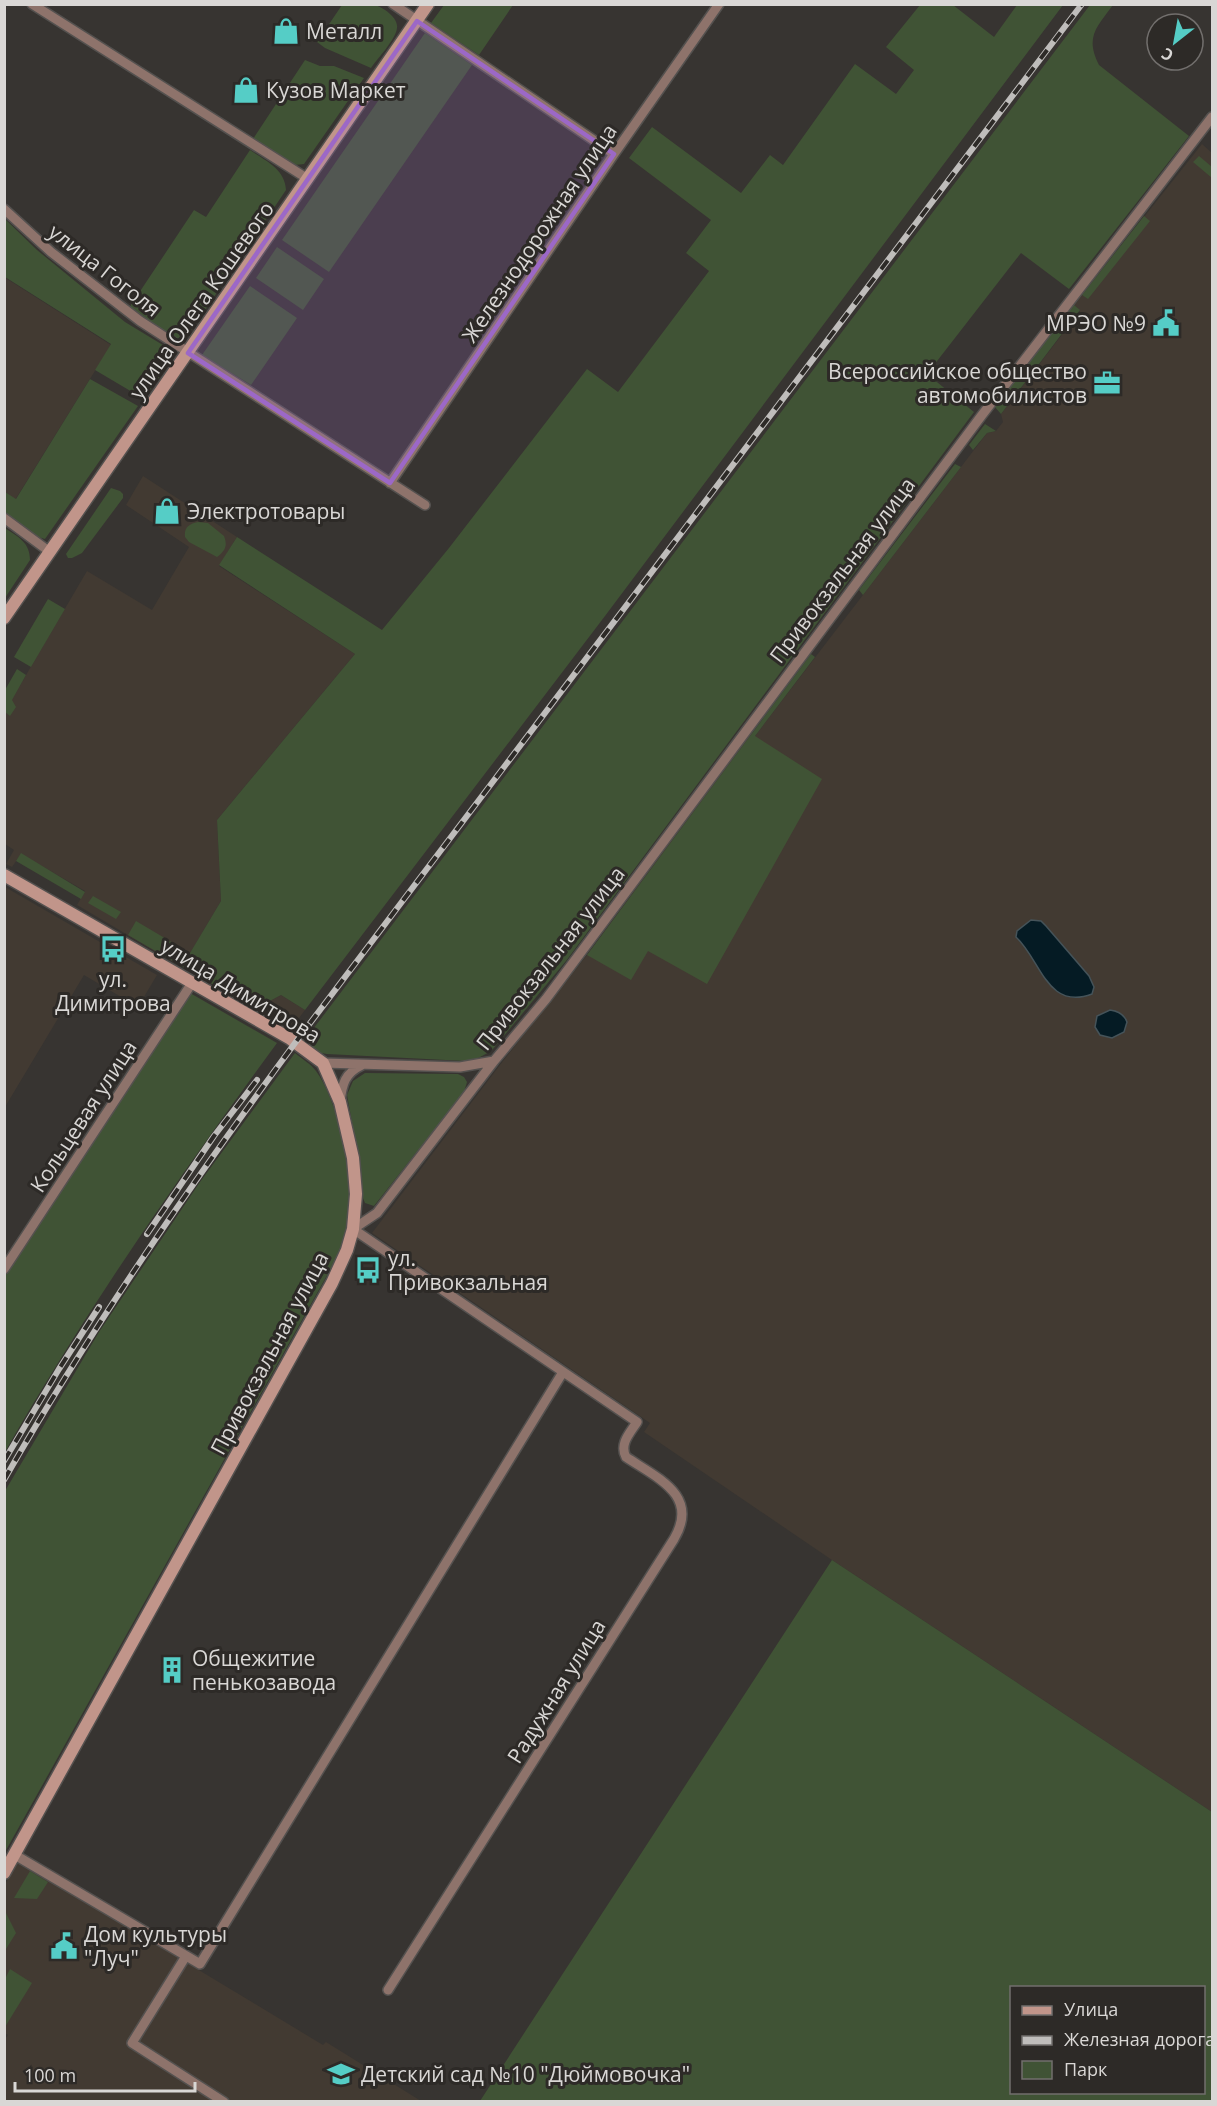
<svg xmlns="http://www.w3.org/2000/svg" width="1217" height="2106" font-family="'Open Sans',sans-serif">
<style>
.built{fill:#423a32}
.green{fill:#405335;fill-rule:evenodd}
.water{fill:#051b24;stroke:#455359;stroke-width:1.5}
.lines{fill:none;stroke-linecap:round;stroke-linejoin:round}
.street-casing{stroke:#54514f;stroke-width:12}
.secondary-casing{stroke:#54514f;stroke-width:15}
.street{stroke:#8e736b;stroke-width:9}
.secondary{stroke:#c1958a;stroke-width:12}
.rail-casing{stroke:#bfbdbb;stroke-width:6}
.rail{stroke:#2d2a27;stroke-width:4;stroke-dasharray:11;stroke-linecap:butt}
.marked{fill:#9c68c7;fill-opacity:0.2;stroke:#9c68c7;stroke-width:4.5;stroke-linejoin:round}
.labels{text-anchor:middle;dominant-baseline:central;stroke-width:6;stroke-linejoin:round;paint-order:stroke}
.poi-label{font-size:21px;fill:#d9d7d5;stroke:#2d2a27;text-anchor:start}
.street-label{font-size:21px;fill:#d9d7d5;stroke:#2d2a27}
</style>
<rect width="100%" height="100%" fill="#373431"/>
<path class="built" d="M1202 144 1212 153V1812L832 1560 644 1432 650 1423 372 1233 503 1061 587 955 751 733 755 736 987 433 996 431 1003 422 1001 414 1080 311 1074 305Z
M4 277 111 345 15 500 5 492Z
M143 476 237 537 219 566 355 654 217 820 221 901 182 967 77 905 85 891 21 854 12 867 6 864 14 850 5 844 4 695 12 699 87 571 152 610 189 547 126 505Z
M5 887 157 975 138 1007 84 975 5 1107Z
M281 995 305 1010 290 1030 255 1009Z
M18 1861 323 2045 326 2042 421 2101H5L4 2040 8 2035 4 2033 5 1884Z"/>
<path class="green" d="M342 5C351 4 361 4 371 4 380 5 399 17 397 28 396 39 378 58 371 68L325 48 317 42Z
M444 5V4L513 5 479 55 431 23Z
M920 5H953L994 37 1017 5H1063L605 616 305 1010 281 995 255 1009 128 935 136 921 190 953 221 901 217 820 355 654 219 565 237 537 382 630 449 548 587 369 618 392 709 271 686 253 711 220 629 158 652 127 741 193 770 155 783 165 855 64 896 94 914 70 886 47Z
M1090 5H1113C1096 28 1085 37 1099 65L1189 136 1069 289 1021 253 927 374 974 412 566 961 493 1049C484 1056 477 1059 466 1061L327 1054 321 1053 304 1041Z
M425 33 472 65 329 272 282 240Z
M305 60 320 66H334L364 78 304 164 295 165 253 139Z
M250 150C266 161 285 169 286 190L183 343 129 308 194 210 206 217Z
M1199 156 1212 167V178L1193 162Z
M1144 216 1150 221 1088 299 1082 295Z
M5 219 37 250 125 322 176 353 144 399 95 370 111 344 5 277Z
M277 247 324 279 303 310 256 278Z
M250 286 297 318 251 385 202 355Z
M1074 305 1080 310 1001 414 994 406Z
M90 379 138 406 45 539 38 537 5 513V492L16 499Z
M985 424 996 431 987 433 973 450 969 445Z
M955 464 961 467 863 595 859 590Z
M111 488 120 491 123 494V498L82 553 72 558H68L66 554Z
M198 522 208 523 224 536C228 546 225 551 217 557L189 542 185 537C184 527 189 524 198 522Z
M5 528C18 537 30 542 30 560L5 598Z
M48 599 65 609 31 667 14 657Z
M811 654 815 657 755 736 822 779 707 984 648 951 631 980 587 955Z
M17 669 26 675 12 700 16 707 10 716 5 712V690Z
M21 853 85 892 81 899 16 861Z
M93 896 121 912 116 919 88 903Z
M190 993 277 1043C180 1175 86 1310 5 1452V1276Z
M295 1053C302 1059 311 1064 316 1071 341 1105 355 1186 347 1228 344 1243 337 1257 330 1270L5 1852V1491L99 1332 200 1182Z
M365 1073 458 1074 464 1077 467 1082 464 1092 374 1206 365 1203 363 1198 358 1154 347 1095 353 1081Z
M832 1560 1212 1812V2101H480ZM1012 1988H1204V2092H1012Z
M30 1871 48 1882 37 1899 14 1898Z
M5 1911 16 1933 6 1949 4 1948Z
M10 1969 32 1983 5 2027V1979Z"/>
<path class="water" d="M1031 920 1041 921 1046 926 1089 976 1094 987 1092 994C1047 1011 1041 960 1016 937L1017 931Z
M1110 1010C1118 1011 1124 1014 1127 1022L1124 1032 1112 1038 1100 1035 1095 1027 1097 1016Z"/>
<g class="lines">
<defs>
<path id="street" d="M32 4 308 179
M393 4 614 154
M4 209 51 252 140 321 425 505
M390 483 614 154 719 4
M4 518 50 552
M323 1063 460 1067 494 1061
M340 1102C342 1084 345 1073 362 1065
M4 1269 192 983
M15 1855 200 1964 563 1372
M186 1956 132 2043 224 2102
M388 1990 674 1539C700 1495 657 1478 626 1457 619 1444 630 1433 637 1422L353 1229 377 1213 494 1061 546 999 982 415 1212 117"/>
<path id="secondary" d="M4 618 428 4
M4 875 289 1038 323 1063 340 1102 353 1158 356 1194 353 1229 347 1250 332 1283 4 1873"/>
</defs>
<use href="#street" class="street-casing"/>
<use href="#secondary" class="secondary-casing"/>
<use href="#street" class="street"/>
<use href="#secondary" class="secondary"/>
<defs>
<path id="rail" d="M147 1234 214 1136 257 1080
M4 1461 59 1369 99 1307
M4 1480C91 1328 191 1184 295 1043L1082 4"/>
</defs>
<use href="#rail" class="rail-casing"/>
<use href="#rail" class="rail"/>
</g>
<path class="marked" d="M417 21 614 154 390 483 188 353Z"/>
<defs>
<symbol id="shop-bare" viewBox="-9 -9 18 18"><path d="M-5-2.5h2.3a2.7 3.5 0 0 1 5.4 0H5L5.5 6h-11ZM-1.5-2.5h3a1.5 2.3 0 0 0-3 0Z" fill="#55cdc6" stroke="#2d2a27" stroke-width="2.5" paint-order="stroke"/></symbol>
<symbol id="civic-bare" viewBox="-9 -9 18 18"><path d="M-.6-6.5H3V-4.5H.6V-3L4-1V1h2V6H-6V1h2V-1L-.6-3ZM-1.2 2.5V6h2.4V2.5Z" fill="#55cdc6" stroke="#2d2a27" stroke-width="2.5" paint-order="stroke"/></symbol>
<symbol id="office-bare" viewBox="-9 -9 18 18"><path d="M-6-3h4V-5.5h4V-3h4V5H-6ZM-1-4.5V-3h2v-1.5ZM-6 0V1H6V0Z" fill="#55cdc6" stroke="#2d2a27" stroke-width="2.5" paint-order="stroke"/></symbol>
<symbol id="bus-bare" viewBox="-9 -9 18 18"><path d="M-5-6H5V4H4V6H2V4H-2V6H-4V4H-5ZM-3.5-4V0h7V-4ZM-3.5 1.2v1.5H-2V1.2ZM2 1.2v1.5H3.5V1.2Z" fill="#55cdc6" stroke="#2d2a27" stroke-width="2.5" paint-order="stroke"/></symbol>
<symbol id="building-bare" viewBox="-9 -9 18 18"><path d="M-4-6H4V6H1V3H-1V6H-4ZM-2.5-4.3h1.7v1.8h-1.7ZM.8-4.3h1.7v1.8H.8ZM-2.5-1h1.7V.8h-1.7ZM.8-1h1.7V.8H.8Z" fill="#55cdc6" stroke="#2d2a27" stroke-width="2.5" paint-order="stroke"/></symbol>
<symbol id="school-bare" viewBox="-9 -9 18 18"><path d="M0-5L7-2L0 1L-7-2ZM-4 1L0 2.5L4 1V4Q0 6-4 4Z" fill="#55cdc6" stroke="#2d2a27" stroke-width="2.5" paint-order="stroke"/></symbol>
</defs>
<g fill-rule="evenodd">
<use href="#shop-bare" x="267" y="12" width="38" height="38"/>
<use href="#shop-bare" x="227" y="71" width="38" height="38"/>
<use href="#civic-bare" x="1147" y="304" width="38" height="38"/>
<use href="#office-bare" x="1088" y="364" width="38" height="38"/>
<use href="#shop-bare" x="148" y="492" width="38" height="38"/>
<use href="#bus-bare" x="94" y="930" width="38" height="38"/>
<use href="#bus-bare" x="349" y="1251" width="38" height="38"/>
<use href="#building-bare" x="153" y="1651" width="38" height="38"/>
<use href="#civic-bare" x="45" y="1927" width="38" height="38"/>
<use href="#school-bare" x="322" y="2055" width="38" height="38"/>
</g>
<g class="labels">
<g class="poi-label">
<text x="306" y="31">Металл</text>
<text x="266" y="90">Кузов Маркет</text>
<text x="1146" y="323" text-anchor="end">МРЭО №9</text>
<text x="1087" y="371" text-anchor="end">Всероссийское общество<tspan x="1087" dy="24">автомобилистов</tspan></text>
<text x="187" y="511">Электротовары</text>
<text x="113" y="979" text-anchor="middle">ул.<tspan x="113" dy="24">Димитрова</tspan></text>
<text x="388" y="1258">ул.<tspan x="388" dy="24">Привокзальная</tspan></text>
<text x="192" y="1658">Общежитие<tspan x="192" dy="24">пенькозавода</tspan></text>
<text x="84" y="1934">Дом культуры<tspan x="84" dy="24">"Луч"</tspan></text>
<text x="361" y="2074">Детский сад №10 "Дюймовочка"</text>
</g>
<g class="street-label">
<text transform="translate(539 233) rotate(-56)">Железнодорожная улица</text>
<text transform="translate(105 270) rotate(38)">улица Гоголя</text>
<text transform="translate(201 300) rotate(-55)">улица Олега Кошевого</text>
<text transform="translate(842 570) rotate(-53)">Привокзальная улица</text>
<text transform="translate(550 958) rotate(-52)">Привокзальная улица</text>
<text transform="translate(241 990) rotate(31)">улица Димитрова</text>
<text transform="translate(83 1116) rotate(-57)">Кольцевая улица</text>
<text transform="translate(269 1353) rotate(-62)">Привокзальная улица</text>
<text transform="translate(556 1691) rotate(-58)">Радужная улица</text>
</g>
</g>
<rect width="1217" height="2106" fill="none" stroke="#d9d7d5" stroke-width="12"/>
<rect x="1010" y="1986" width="195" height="108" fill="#2d2a27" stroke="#726f6d" stroke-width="1.5"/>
<rect x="1022" y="2006" width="30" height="9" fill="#c1958a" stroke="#726f6d" stroke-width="1.5"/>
<text x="1064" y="2016" font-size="18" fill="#d9d7d5">Улица</text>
<rect x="1022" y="2036" width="30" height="9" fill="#bfbdbb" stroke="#726f6d" stroke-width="1.5"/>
<text x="1064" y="2046" font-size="18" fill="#d9d7d5">Железная дорога</text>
<rect x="1022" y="2061" width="30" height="18" fill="#405335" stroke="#726f6d" stroke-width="1.5"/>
<text x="1064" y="2076" font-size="18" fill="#d9d7d5">Парк</text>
<g transform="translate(1175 42) rotate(211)"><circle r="28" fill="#2d2a27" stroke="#726f6d" stroke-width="1.5"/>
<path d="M0-4.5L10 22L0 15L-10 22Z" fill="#55cdc6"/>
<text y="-9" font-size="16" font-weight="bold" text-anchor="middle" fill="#d9d7d5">С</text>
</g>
<path d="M15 2082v9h180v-9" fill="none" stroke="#d9d7d5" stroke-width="3"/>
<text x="24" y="2082" font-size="18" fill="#d9d7d5" stroke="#2d2a27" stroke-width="4.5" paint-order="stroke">100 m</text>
</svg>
